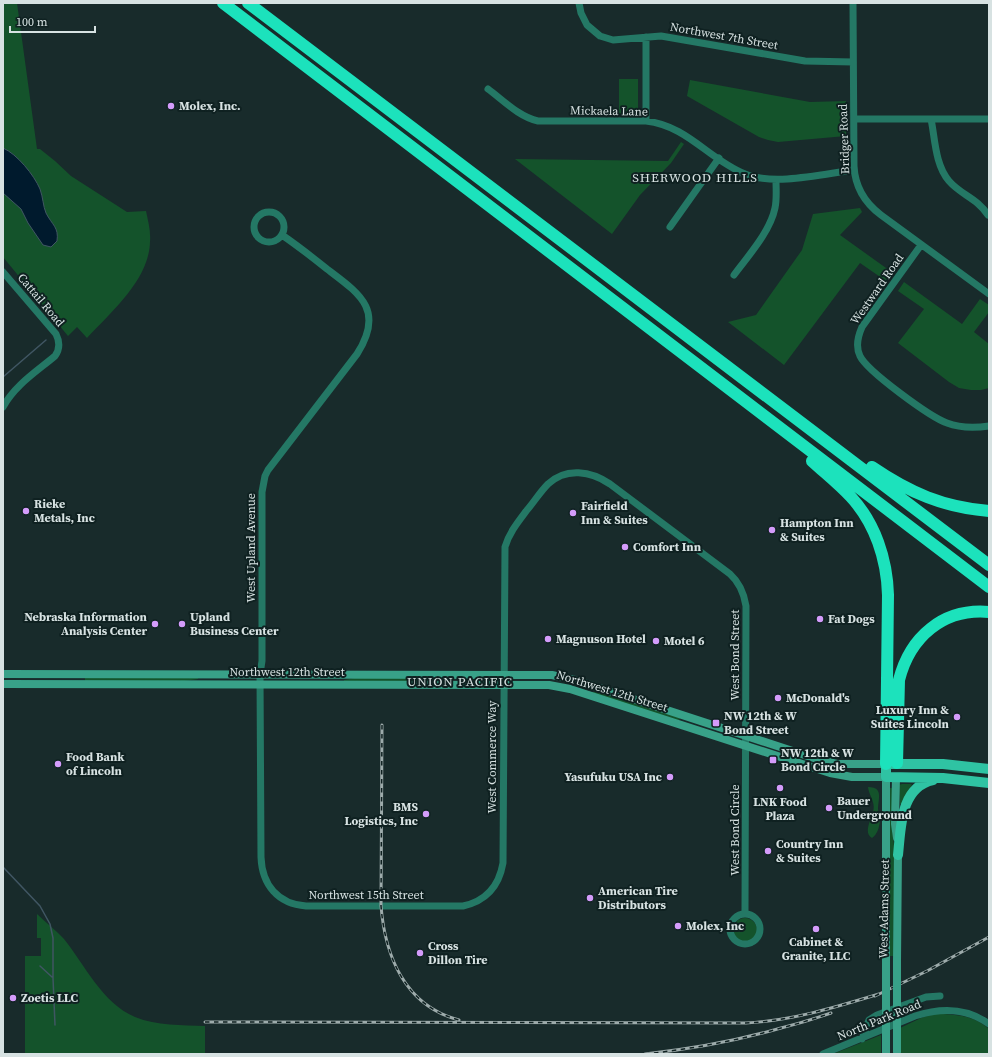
<svg xmlns="http://www.w3.org/2000/svg" width="992" height="1057" font-family="'Source Serif 4',serif">
<style>
.green{fill:#14532b}
.water{fill:#001a2d;stroke:#405663}
.lines{fill:none;stroke-linecap:round;stroke-linejoin:round}
.stream{stroke:#405663;stroke-width:1.5}
.street{stroke:#247865;stroke-width:7}
.secondary{stroke:#38a188;stroke-width:8}
.primary{stroke:#2fc3a3;stroke-width:10}
.highway{stroke:#1ce2bc;stroke-width:12}
.rail-casing{stroke:#9dabab;stroke-width:3}
.rail{stroke:#0f2121;stroke-width:1.5;stroke-dasharray:4.5;stroke-linecap:butt}
.secondary-bridge{stroke:#38a188;stroke-width:8}
.poi-dot{fill:#d49cfb;stroke:#0f2121;stroke-width:1.5}
.labels{text-anchor:middle;dominant-baseline:central;stroke-width:4;stroke-linejoin:round;paint-order:stroke}
.street-label{font-size:12px;fill:#d7e2e2;stroke:#0f2121}
.poi-label{font-size:12px;font-weight:bold;fill:#d7e2e2;stroke:#0f2121;text-anchor:start}
.neighbourhood-label{font-size:13px;letter-spacing:1px;fill:#d7e2e2;stroke:#0f2121}
</style>
<rect width="100%" height="100%" fill="#182b2b"/>
<path class="green" d="M3 3H17L37 149H40L55 161 71 176 127 212 146 211C148 221 151 231 150 242 149 280 111 312 87 338L77 327 68 336 3 257Z
M619 79H638V114H619Z
M690 80 810 102 846 101V136L778 142 768 140 759 137 687 96Z
M681 142 684 144 671 163 640 195 612 234 515 159 668 161Z
M860 208 862 212 840 235 893 273 886 281 860 263 784 365 728 322 756 315 802 250 813 214Z
M904 282 962 324 980 299 989 305V312L974 332 989 344V388L981 390H971L959 388 949 382 898 343 924 309 898 291Z
M198 677V679L185 681H85V678Z
M360 677 443 678 424 681H344V680Z
M589 692H600L680 718 679 720 669 719Z
M902 784H911L912 785 908 791 902 804H900L899 785Z
M868 787C884 787 878 799 878 809 878 812 880 815 880 818 880 825 878 834 872 838 863 833 871 820 873 812 876 802 869 796 868 787Z
M890 788H892V825L894 845 895 875 893 956H889V796Z
M37 914C45 922 56 930 64 939 85 965 102 1003 135 1017 157 1026 182 1025 205 1026V1054L25 1053V956H41V938H37Z
M733 930a12 12 0 1 1 24 0a12 12 0 1 1-24 0Z
M934 1014C953 1014 974 1015 989 1029V1054H900V1028L921 1018Z
M881 1035V1054H833Z"/>
<path class="water" d="M3 148C17 154 34 175 40 189 43 197 43 206 46 213 52 225 59 227 57 241L51 247 43 245 28 223 21 209 3 193Z"/>
<g class="lines">
<path class="stream" d="M3 377 46 340
M3 867 40 906 50 924 53 938V978L55 1025
M40 966 52 977"/>
<path class="street" d="M579 3 581 13 587 25 600 36 613 40 661 36 805 61 853 62
M853 3 854 166C855 187 865 203 881 215L989 294
M646 37V121
M488 89C503 100 519 117 538 121H646C688 126 708 159 745 174 774 186 823 174 854 170
M854 119H989
M931 119C935 138 935 165 949 181 961 195 977 198 988 215
M254 227a15 15 0 1 1 30 0a15 15 0 1 1-30 0Z
M670 227 719 158
M282 235C298 246 312 257 327 269 360 294 385 310 357 354L268 470 265 476 262 492V661L260 674 261 857C262 885 278 904 306 906H463C486 901 499 886 503 863L505 547C509 533 518 522 527 510 534 502 540 492 548 484 566 467 591 471 610 484L730 574C740 583 744 593 746 606L745 913
M921 245 862 327C858 336 855 346 860 356 867 371 930 417 947 423 960 428 975 428 989 426
M3 272 56 334C60 342 60 349 55 356 36 372 15 385 3 407
M734 275C748 256 770 232 775 208 777 199 776 189 776 180
M730 929a15 15 0 1 1 30 0a15 15 0 1 1-30 0Z
M862 1039 869 1020 877 1015 926 997 940 996
M823 1054 915 1016C940 1008 967 1008 989 1024"/>
<path class="secondary" d="M3 674 552 675 575 680 820 760 837 764H886
M3 684 549 685 570 689 830 773 852 777H886V965
M896 777 895 824 897 838
M897 961 898 850"/>
<path class="primary" d="M989 769 943 764H886V777L943 778 989 783
M898 855C901 828 900 787 933 780"/>
<path class="highway" d="M223 3 989 587
M248 3 989 565
M812 461C825 473 839 484 851 497 875 523 887 559 888 595L886 764
M872 467C910 493 943 507 989 511
M897 763 899 680C910 637 943 608 989 612"/>
<defs>
<path id="rail" d="M382 725 381 906C385 956 405 1006 459 1020
M875 996 927 971 989 937
M205 1022 746 1023C791 1021 836 1007 879 994
M645 1054C691 1049 736 1041 781 1028 797 1024 814 1019 831 1013"/>
</defs>
<use href="#rail" class="rail-casing"/>
<use href="#rail" class="rail"/>
<path class="secondary-bridge" d="M897 961V1052
M886 1054V965"/>
</g>
<g class="poi-dot">
<circle cx="171" cy="106" r="4"/>
<circle cx="26" cy="511" r="4"/>
<circle cx="573" cy="513" r="4"/>
<circle cx="772" cy="530" r="4"/>
<circle cx="625" cy="547" r="4"/>
<circle cx="820" cy="619" r="4"/>
<circle cx="155" cy="624" r="4"/>
<circle cx="182" cy="624" r="4"/>
<circle cx="548" cy="639" r="4"/>
<circle cx="656" cy="641" r="4"/>
<circle cx="778" cy="698" r="4"/>
<circle cx="957" cy="717" r="4"/>
<rect x="712" y="719" width="8" height="8" rx="2"/>
<rect x="769" y="756" width="8" height="8" rx="2"/>
<circle cx="58" cy="764" r="4"/>
<circle cx="670" cy="777" r="4"/>
<circle cx="780" cy="788" r="4"/>
<circle cx="829" cy="808" r="4"/>
<circle cx="426" cy="814" r="4"/>
<circle cx="768" cy="851" r="4"/>
<circle cx="590" cy="898" r="4"/>
<circle cx="678" cy="926" r="4"/>
<circle cx="816" cy="929" r="4"/>
<circle cx="420" cy="953" r="4"/>
<circle cx="13" cy="998" r="4"/>
</g>
<g class="labels">
<g class="street-label">
<text transform="translate(724 36) rotate(10)">Northwest 7th Street</text>
<text transform="translate(609 111) rotate(1)">Mickaela Lane</text>
<text transform="translate(844 139) rotate(-92)">Bridger Road</text>
<text transform="translate(877 289) rotate(-55)">Westward Road</text>
<text transform="translate(41 300) rotate(50)">Cattail Road</text>
<text transform="translate(251 548) rotate(-90)">West Upland Avenue</text>
<text transform="translate(735 655) rotate(-90)">West Bond Street</text>
<text x="287" y="672">Northwest 12th Street</text>
<text transform="translate(612 691) rotate(17)">Northwest 12th Street</text>
<text transform="translate(492 757) rotate(-90)">West Commerce Way</text>
<text transform="translate(735 830) rotate(-90)">West Bond Circle</text>
<text x="366" y="895">Northwest 15th Street</text>
<text transform="translate(884 909) rotate(-89)">West Adams Street</text>
<text transform="translate(879 1020) rotate(-22)">North Park Road</text>
</g>
<g class="poi-label">
<text x="179" y="106">Molex, Inc.</text>
<text x="34" y="504">Rieke<tspan x="34" dy="14">Metals, Inc</tspan></text>
<text x="581" y="506">Fairfield<tspan x="581" dy="14">Inn &amp; Suites</tspan></text>
<text x="780" y="523">Hampton Inn<tspan x="780" dy="14">&amp; Suites</tspan></text>
<text x="633" y="547">Comfort Inn</text>
<text x="147" y="617" text-anchor="end">Nebraska Information<tspan x="147" dy="14">Analysis Center</tspan></text>
<text x="190" y="617">Upland<tspan x="190" dy="14">Business Center</tspan></text>
<text x="828" y="619">Fat Dogs</text>
<text x="556" y="639">Magnuson Hotel</text>
<text x="664" y="641">Motel 6</text>
<text x="786" y="698">McDonald's</text>
<text x="949" y="710" text-anchor="end">Luxury Inn &amp;<tspan x="949" dy="14">Suites Lincoln</tspan></text>
<text x="724" y="716">NW 12th &amp; W<tspan x="724" dy="14">Bond Street</tspan></text>
<text x="781" y="753">NW 12th &amp; W<tspan x="781" dy="14">Bond Circle</tspan></text>
<text x="66" y="757">Food Bank<tspan x="66" dy="14">of Lincoln</tspan></text>
<text x="662" y="777" text-anchor="end">Yasufuku USA Inc</text>
<text x="837" y="801">Bauer<tspan x="837" dy="14">Underground</tspan></text>
<text x="780" y="802" text-anchor="middle">LNK Food<tspan x="780" dy="14">Plaza</tspan></text>
<text x="418" y="807" text-anchor="end">BMS<tspan x="418" dy="14">Logistics, Inc</tspan></text>
<text x="776" y="844">Country Inn<tspan x="776" dy="14">&amp; Suites</tspan></text>
<text x="598" y="891">American Tire<tspan x="598" dy="14">Distributors</tspan></text>
<text x="686" y="926">Molex, Inc</text>
<text x="816" y="942" text-anchor="middle">Cabinet &amp;<tspan x="816" dy="14">Granite, LLC</tspan></text>
<text x="428" y="946">Cross<tspan x="428" dy="14">Dillon Tire</tspan></text>
<text x="21" y="998">Zoetis LLC</text>
</g>
<g class="neighbourhood-label">
<text x="695" y="177">SHERWOOD HILLS</text>
<text x="460" y="681">UNION PACIFIC</text>
</g>
</g>
<rect width="992" height="1057" fill="none" stroke="#d7e2e2" stroke-width="8"/>
<path d="M10 26v6h85v-6" fill="none" stroke="#d7e2e2" stroke-width="2"/>
<text x="16" y="26" font-size="12" fill="#d7e2e2" stroke="#0f2121" stroke-width="3" paint-order="stroke">100 m</text>
</svg>
